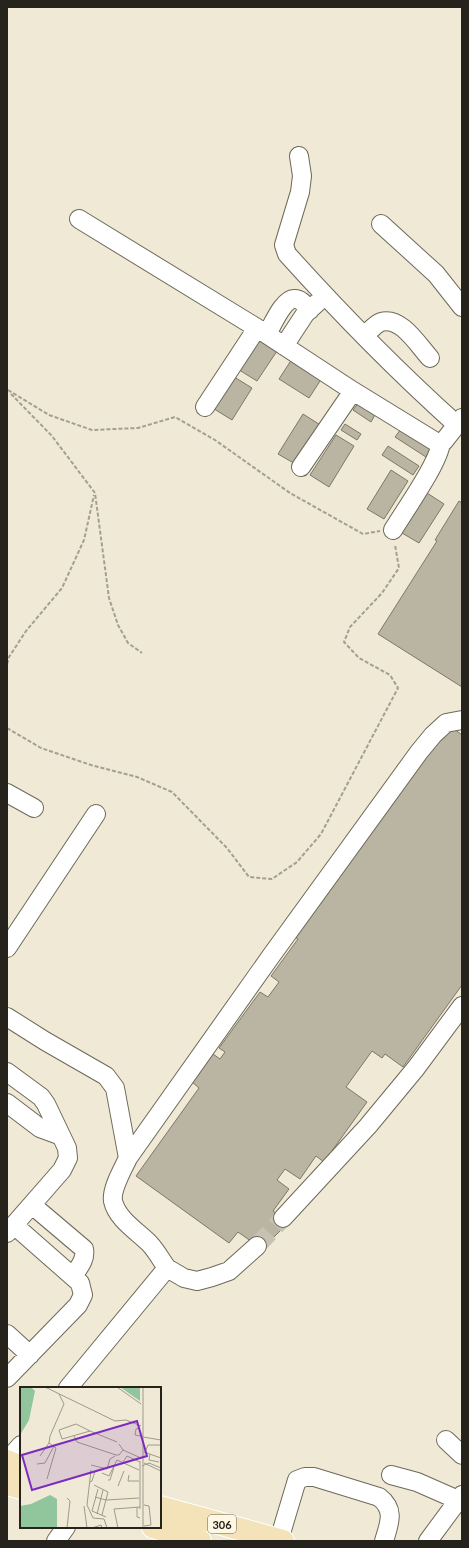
<svg xmlns="http://www.w3.org/2000/svg" width="469" height="1548" font-family="Lato,sans-serif">
<style>
.building{fill:#bab5a2;stroke:#7d7867}
.lines{fill:none;stroke-linecap:round;stroke-linejoin:round}
.minor-tunnel{stroke:#c7c1b1;stroke-width:18;stroke-dasharray:18 9;stroke-linecap:butt}
.minor-casing{stroke:#6e6958;stroke-width:20}
.major-casing{stroke:#fff;stroke-width:24}
.path{stroke:#a4a091;stroke-width:2;stroke-dasharray:4 2;stroke-linecap:butt}
.minor{stroke:#fff;stroke-width:18}
.major{stroke:#f4e2b8;stroke-width:22}
.labels{text-anchor:middle;dominant-baseline:central;stroke-width:3.5;stroke-linejoin:round;paint-order:stroke}
.shield{fill:#fdf7e3;stroke:#666358;stroke-width:1}
.shield-label{font-size:11px;font-weight:bold;fill:#25231c}
.inset-road{fill:none;stroke:#9e9a8c;stroke-width:1}
.view{fill:#7b2cbf;fill-opacity:0.15;stroke:#7b2cbf;stroke-width:2}
.inset-edge{fill:none;stroke:#25231c;stroke-width:2}
</style>
<rect width="100%" height="100%" fill="#efe9d6"/>
<path class="building" d="M255 337 277 351 257 381 236 368Z
M292 359 322 378 309 398 279 379Z
M231 375 252 388 232 420 211 407Z
M359 402 376 413 371 422 353 410Z
M303 414 322 426 297 465 278 454Z
M345 424 361 434 357 440 341 430Z
M401 429 431 448 426 457 395 437Z
M336 435 354 446 329 487 310 475Z
M388 446 419 466 413 475 382 455Z
M391 470 408 481 384 519 367 509Z
M427 493 444 504 419 543 402 533Z
M459 501 462 503V687L378 634 437 541 435 540Z
M449 725 462 735V985L403 1067 385 1054 382 1058 372 1051 346 1087 367 1102 324 1162 316 1156 300 1179 285 1169 277 1180 289 1189 273 1211 289 1222 262 1249 238 1232 229 1243 136 1176 199 1088 192 1082 213 1054 220 1059 225 1052 219 1048 260 992 268 997 279 982 271 976 298 939 293 936Z"/>
<g class="lines">
<path class="minor-tunnel" d="M257 1246 283 1218"/>
<defs>
<path id="minor" d="M299 156 302 176 300 192 284 245 287 254C341 314 397 371 457 425
M79 219 257 328 353 391 436 442 441 443 444 441 462 418
M381 224 436 274 462 307
M267 334C272 326 284 297 295 299 301 299 306 306 310 310
M364 336C369 332 375 324 381 322 401 316 418 345 430 358
M284 346 305 314 318 302
M205 407 257 328
M301 467 353 391
M393 530C405 510 438 464 441 443
M7 793 34 808
M7 948 96 814
M7 1017 45 1041 106 1076 115 1088 128 1158
M7 1072 41 1097 46 1104 67 1148 68 1158 62 1170 7 1233
M7 1103 40 1128 59 1135
M32 1205 84 1249C86 1260 79 1267 73 1276
M283 1218 368 1126 416 1068 462 1006
M167 1268C161 1260 156 1250 149 1243 137 1231 117 1219 113 1201 111 1189 123 1169 128 1158L271 956 419 752 433 735 446 723 462 720
M7 1334 30 1355
M7 1378 78 1305 83 1295 80 1283 14 1225
M68 1388 167 1268 184 1278 197 1281 212 1277 229 1271 257 1246
M446 1440 462 1455
M7 1461 21 1445
M391 1475 417 1482 458 1500
M279 1540 297 1480 305 1477H314L379 1497C396 1510 389 1524 384 1541
M56 1541 66 1527
M428 1541 462 1495"/>
<path id="major" d="M7 1461 21 1467
M7 1484 21 1488
M160 1507 283 1541
M153 1527 200 1541"/>
</defs>
<use href="#minor" class="minor-casing"/>
<use href="#major" class="major-casing"/>
<path class="path" d="M8 390 49 415 92 430 138 428 175 417 215 440 290 493 363 534 380 531
M11 394 52 436 95 493 109 598 118 625 128 643 142 653
M7 664 9 657 26 631 62 588 84 540 94 495
M7 728 41 748 91 765 137 777 172 792 227 848 249 877 272 879 297 862 321 834 398 688 390 675 359 658 344 642 350 627 382 593 399 568 395 545"/>
<use href="#minor" class="minor"/>
<use href="#major" class="major"/>
</g>
<g class="labels">
<rect class="shield" x="208" y="1515" width="28" height="18" rx="3"/>
<g class="shield-label">
<text x="222" y="1524">306</text>
</g>
</g>
<g transform="translate(20 1387)">
<rect width="141" height="141" fill="#efe9d6"/>
<path d="M0 0H11L15 4 9 33 0 48ZM100 0H120V14ZM30 108 37 112V141H0V119L11 117Z" fill="#91c59c"/>
<path class="inset-road" d="M25 0 95 34 106 33 121 39M97 0 121 17M120 41 116 42 115 48 121 49M70 44 56 37 39 43 42 52 70 44 97 55M54 49 57 55 96 68H99L103 63M123 50 141 53M99 57 103 63 121 71M124 65 141 71M125 65 128 58H141M130 67 129 73 139 75M20 69 29 56M103 75 107 69 120 75M124 76 141 84M17 77 25 76 34 59M71 78 87 82 90 72 95 69M122 79 129 76 141 81M71 83 67 118 73 131 84 132 87 141M82 86 89 89 97 73 119 83M109 88 108 94H119M27 92 36 61 29 56 30 49 44 17 39 7M88 93H90L94 80M70 95 72 94 75 84M74 98 88 105 82 128M98 99 104 84M78 102 72 124 86 130M75 110 86 113 119 111M47 111 50 114 47 141M64 119 67 141M117 120V130L120 131M120 122V74M77 127 83 103M124 139 131 138 129 119 124 118M72 141 81 138 82 141M98 141 94 122 120 120M123 141V0"/>
<path class="view" d="M117 34 127 69 12 103 2 68Z"/>
<rect width="141" height="141" class="inset-edge"/>
</g>
<rect width="469" height="1548" fill="none" stroke="#25231c" stroke-width="16"/>
</svg>
